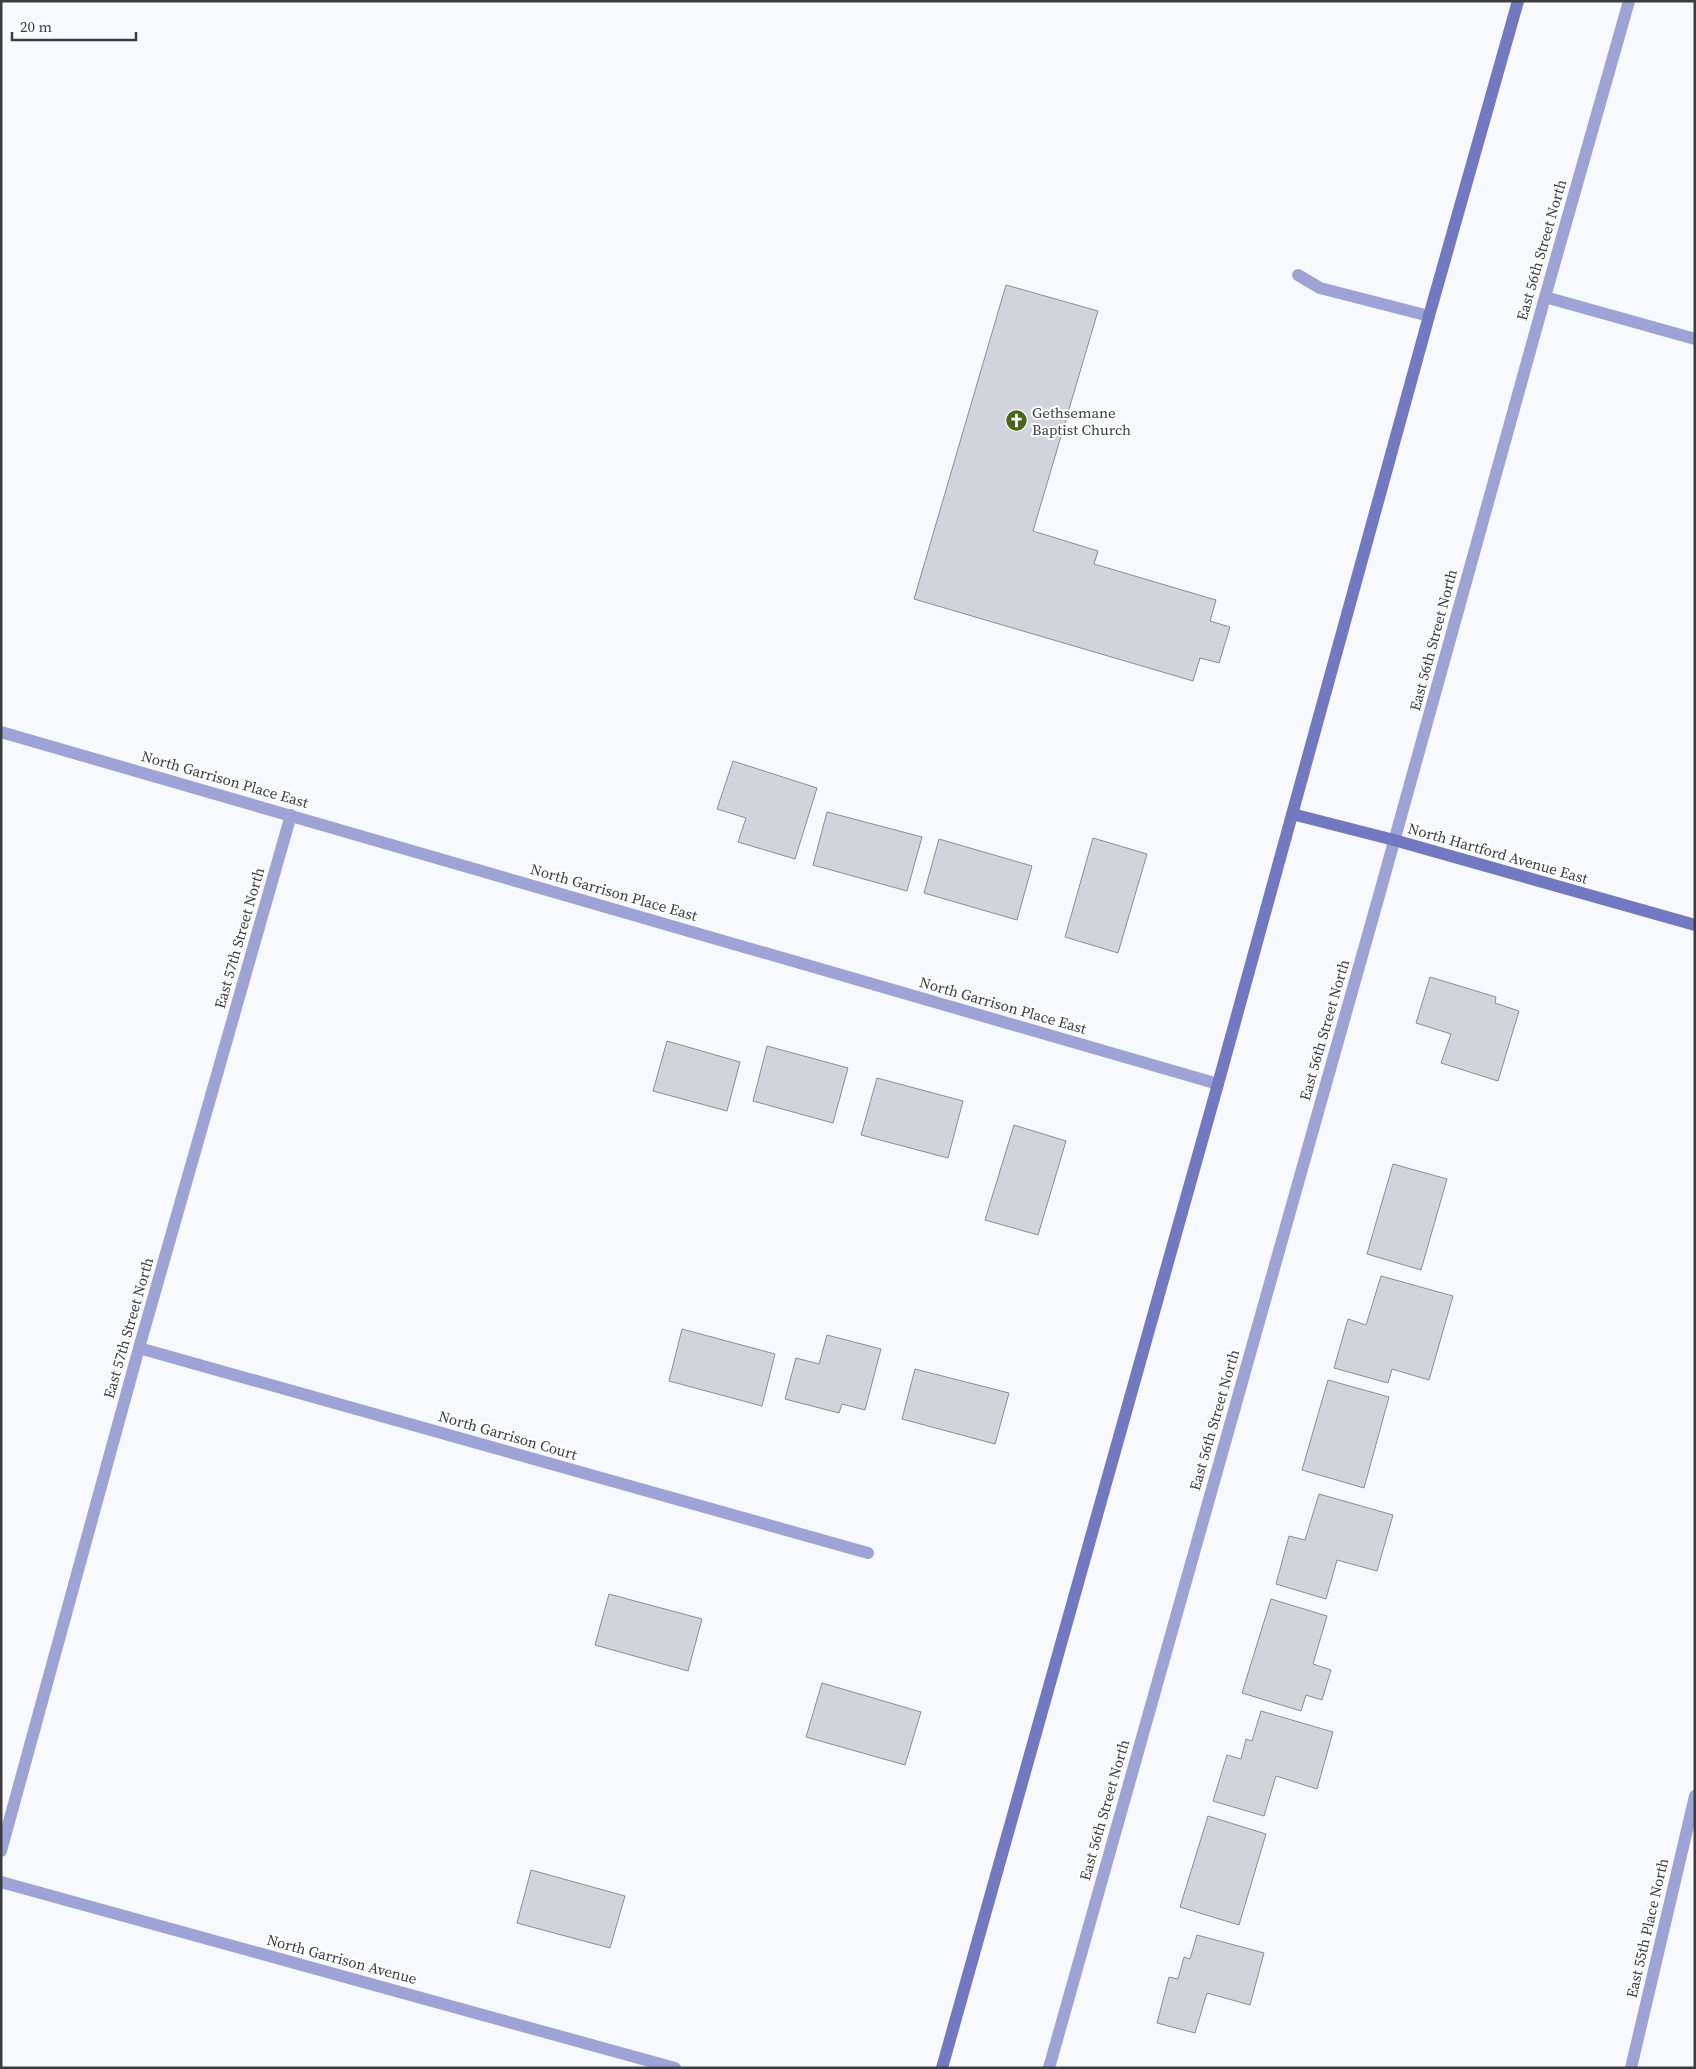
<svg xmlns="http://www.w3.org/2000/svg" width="1696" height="2069" font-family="'Source Serif 4',serif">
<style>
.building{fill:#d2d4db;stroke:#8c8d93}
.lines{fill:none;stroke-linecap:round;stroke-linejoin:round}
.lane{stroke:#9da4d5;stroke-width:12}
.street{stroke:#9da4d5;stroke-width:12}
.secondary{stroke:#7279c1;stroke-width:12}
.labels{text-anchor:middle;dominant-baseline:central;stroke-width:4;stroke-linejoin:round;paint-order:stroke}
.street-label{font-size:15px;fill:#3c3d40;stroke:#fff}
.poi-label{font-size:15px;fill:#3c3d40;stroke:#fff;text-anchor:start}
</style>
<rect width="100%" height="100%" fill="#f8f9fe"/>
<path class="building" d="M1006 285 1098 311 1033 531 1098 551 1094 564 1216 600 1210 621 1230 627 1219 663 1200 658 1193 681 914 599Z
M733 761 817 788 795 859 738 842 746 818 717 809Z
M827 812 922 837 907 891 813 865Z
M1093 838 1147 854 1118 953 1065 937Z
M939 839 1032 866 1017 920 924 893Z
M1430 977 1496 997 1495 1003 1519 1011 1498 1081 1441 1063 1451 1034 1416 1023Z
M667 1041 740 1062 727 1111 653 1091Z
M767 1046 848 1068 833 1123 753 1101Z
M877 1078 963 1101 948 1158 861 1135Z
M1014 1125 1066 1141 1038 1235 985 1220Z
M1393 1164 1447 1179 1421 1270 1367 1254Z
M1381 1276 1453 1296 1429 1380 1392 1369 1388 1383 1334 1368 1348 1319 1366 1325Z
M682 1329 775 1354 762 1406 669 1381Z
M827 1335 881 1349 865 1410 842 1404 839 1413 785 1399 796 1358 819 1364Z
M915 1369 1009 1393 995 1444 902 1419Z
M1328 1380 1389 1397 1364 1488 1302 1470Z
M1319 1494 1393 1515 1377 1571 1337 1560 1326 1599 1276 1584 1289 1536 1305 1540Z
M609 1594 702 1619 688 1671 595 1645Z
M1271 1599 1327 1616 1313 1664 1331 1670 1322 1700 1306 1695 1301 1711 1242 1693Z
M822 1683 921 1712 905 1765 806 1737Z
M1261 1711 1333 1732 1317 1789 1276 1776 1264 1816 1213 1801 1227 1755 1241 1759 1246 1739 1252 1741Z
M1208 1816 1266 1834 1239 1925 1180 1907Z
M531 1870 625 1896 610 1948 517 1923Z
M1197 1935 1264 1953 1250 2005 1207 1993 1195 2033 1157 2023 1169 1977 1178 1979 1184 1957 1190 1959Z"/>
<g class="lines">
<path class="lane" d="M1298 275 1320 288 1429 316"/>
<path class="street" d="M1545 297 1695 339
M1 732 1218 1084
M139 1348 868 1553
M1 1851 139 1348 291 815
M1 1882 675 2068
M1049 2068 1380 892 1545 297 1629 1
M1631 2068 1695 1796"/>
<path class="secondary" d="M1292 814 1394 840 1695 925
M942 2068 1218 1084 1429 316 1518 1"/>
</g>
<defs>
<symbol id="church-disc" viewBox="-11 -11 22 22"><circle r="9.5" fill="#49661a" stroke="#fff"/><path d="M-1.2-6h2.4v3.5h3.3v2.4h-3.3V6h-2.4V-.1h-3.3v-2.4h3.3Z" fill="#fff"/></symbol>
</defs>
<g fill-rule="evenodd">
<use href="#church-disc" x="1004" y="408" width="25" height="25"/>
</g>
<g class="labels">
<g class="street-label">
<text transform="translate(1541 250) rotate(-74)">East 56th Street North</text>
<text transform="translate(1433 640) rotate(-75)">East 56th Street North</text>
<text transform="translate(225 779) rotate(16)">North Garrison Place East</text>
<text transform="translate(1498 853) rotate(16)">North Hartford Avenue East</text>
<text transform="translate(614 892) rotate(16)">North Garrison Place East</text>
<text transform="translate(239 938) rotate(-74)">East 57th Street North</text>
<text transform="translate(1003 1005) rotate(16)">North Garrison Place East</text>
<text transform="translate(1324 1030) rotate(-74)">East 56th Street North</text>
<text transform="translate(128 1328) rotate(-74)">East 57th Street North</text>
<text transform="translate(1214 1420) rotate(-74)">East 56th Street North</text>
<text transform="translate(508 1435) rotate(16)">North Garrison Court</text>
<text transform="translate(1104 1810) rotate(-74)">East 56th Street North</text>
<text transform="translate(1647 1928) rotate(-77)">East 55th Place North</text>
<text transform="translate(342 1959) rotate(15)">North Garrison Avenue</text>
</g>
<g class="poi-label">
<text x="1032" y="412">Gethsemane<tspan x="1032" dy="17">Baptist Church</tspan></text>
</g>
</g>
<rect width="1696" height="2069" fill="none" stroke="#3c3d40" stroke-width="5"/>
<path d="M12 32v8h124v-8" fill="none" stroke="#3c3d40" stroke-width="2.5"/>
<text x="20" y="32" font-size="15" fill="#3c3d40" stroke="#ffffff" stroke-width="4" paint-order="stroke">20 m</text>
</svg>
